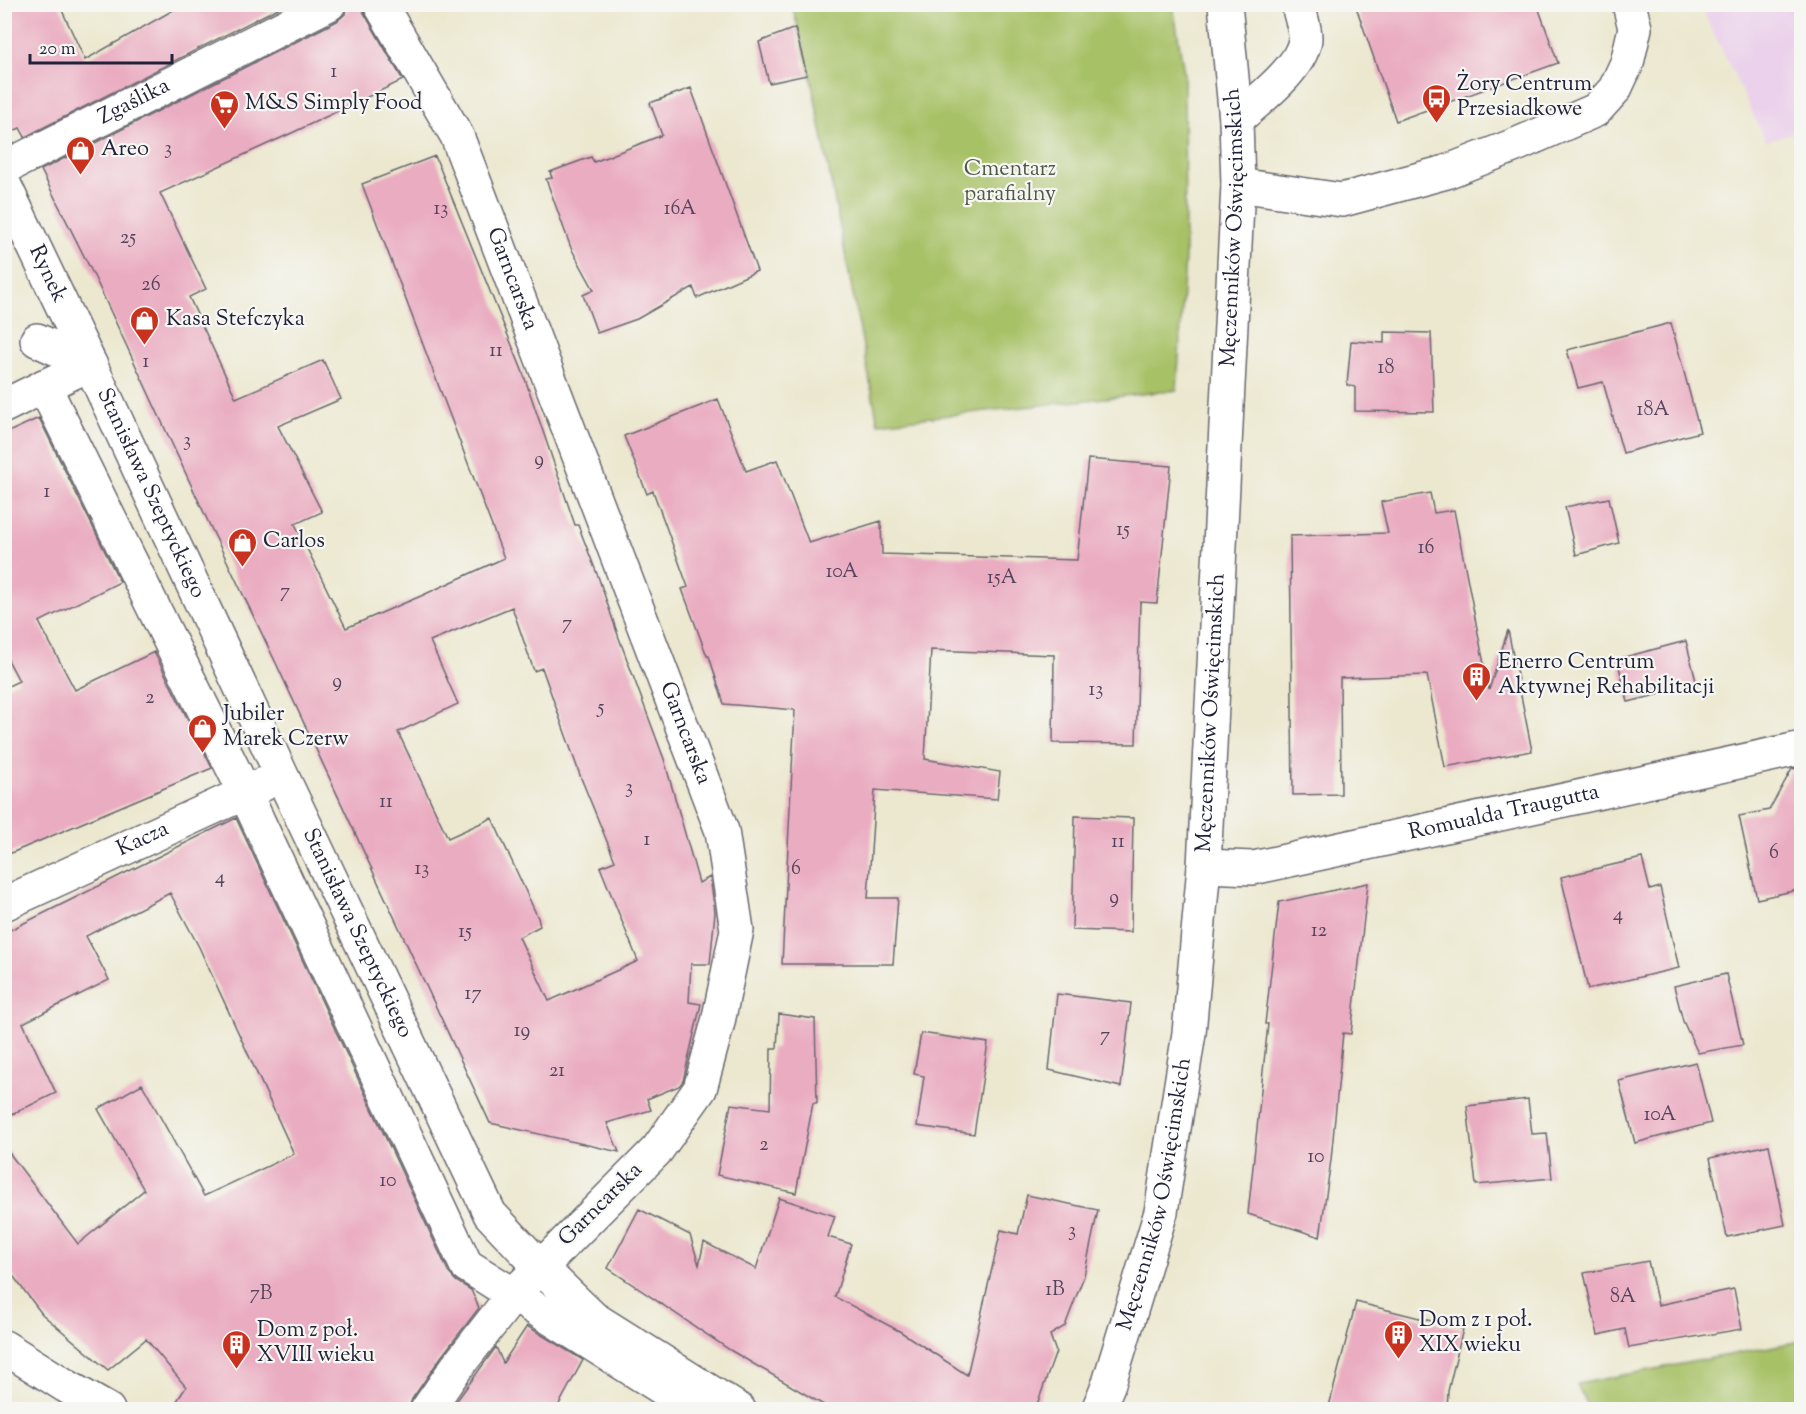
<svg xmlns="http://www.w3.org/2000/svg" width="1806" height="1414" font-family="'Sorts Mill Goudy',serif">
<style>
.built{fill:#ebd1eb}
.green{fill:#a7c166;stroke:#647250;stroke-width:1.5}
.building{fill:#eaacc1;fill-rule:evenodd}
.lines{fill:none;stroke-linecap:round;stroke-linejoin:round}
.minor-casing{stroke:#69676f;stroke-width:36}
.minor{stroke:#fff;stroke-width:33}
.labels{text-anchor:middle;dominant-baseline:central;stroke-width:4.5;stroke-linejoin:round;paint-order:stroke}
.number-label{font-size:20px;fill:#54445c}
.poi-label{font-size:22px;fill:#22223b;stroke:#f6f6f2;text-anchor:start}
.street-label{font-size:22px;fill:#22223b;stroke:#f6f6f2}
.park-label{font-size:22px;fill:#515a4a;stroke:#f6f6f2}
</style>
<rect width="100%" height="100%" fill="#f6f6f2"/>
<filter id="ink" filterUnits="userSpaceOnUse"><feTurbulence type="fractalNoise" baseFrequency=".0167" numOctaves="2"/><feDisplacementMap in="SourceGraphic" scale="12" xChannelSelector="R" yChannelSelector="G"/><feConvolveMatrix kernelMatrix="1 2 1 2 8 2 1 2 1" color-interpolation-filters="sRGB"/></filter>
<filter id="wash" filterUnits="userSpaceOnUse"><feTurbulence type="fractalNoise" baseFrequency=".008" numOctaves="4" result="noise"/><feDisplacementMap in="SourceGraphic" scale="24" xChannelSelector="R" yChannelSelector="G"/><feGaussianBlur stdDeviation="1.35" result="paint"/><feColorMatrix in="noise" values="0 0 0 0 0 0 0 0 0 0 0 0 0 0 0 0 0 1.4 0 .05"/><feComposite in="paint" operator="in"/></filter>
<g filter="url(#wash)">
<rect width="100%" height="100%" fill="#ece8d0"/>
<path class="built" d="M1700 5H1801V130L1766 141Z"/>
<path class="green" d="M792 5H1173L1184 73 1185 257 1177 390 878 423 810 73Z
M1801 1341V1409H1589L1577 1384Z"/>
<g id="blocks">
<path class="building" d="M4 4H59L85 60 184 4H286L25 137 20 128 4 135Z
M348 4H361L364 13 403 80 294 132 160 193 206 289 189 297 236 398 323 360 341 399 278 426 322 512 295 524 346 628 421 596 504 558 362 184 435 156 522 370 575 525H578L599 579 619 638 664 759 699 883 710 877 715 912 710 964H691L689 1002 701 1004 683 1081 679 1086 647 1099 651 1110 607 1123 619 1152 490 1123 275 661 212 530 96 280 41 170 337 21 345 14ZM512 607 534 671 542 668 581 778 615 861 600 867 638 961 549 1001 519 937 540 926 538 918 492 818 448 838 398 732 458 704 430 641Z
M1355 4H1537L1558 63 1396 121Z
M795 28 807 75 769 83 759 42Z
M691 88 757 271 697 298 693 287 637 319 597 333 583 295 594 290 571 248 546 179 552 178 550 172 591 157 594 162 662 135 650 103Z
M1671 323 1700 432 1623 453 1603 382 1578 388 1567 350Z
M1384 332 1431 333 1434 412 1355 411V387L1347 385 1351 341 1384 343Z
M718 399 746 471 777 460 809 543 881 521 882 554 1077 560 1088 459 1171 466 1157 603 1140 602 1136 744 1053 743 1054 655 931 650 925 759 1000 772 997 799 875 790 868 898H898L893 964H782L795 710 724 704 709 656H707L682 589 688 587 653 491 647 494 624 436Z
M39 418 120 582 39 622 75 690 154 652 212 768 4 856V688L19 681 4 652V434Z
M1430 493 1434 513 1454 510 1489 690 1508 630 1532 751 1445 767 1427 675 1340 678 1341 794 1293 795 1290 536 1388 533 1381 502Z
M1609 498 1619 543 1576 555 1565 507Z
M1686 641 1697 685 1628 702 1617 659Z
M1802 767V889L1757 899 1739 816 1769 810 1792 769Z
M1075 816 1133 818 1131 932 1072 930Z
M236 818 449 1273 456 1281 471 1290 479 1308 441 1357 412 1399 408 1410H171L186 1387 146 1339 108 1370 42 1314 4 1264V1146L78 1244 144 1190 98 1109 142 1084 204 1196 294 1154 199 947 170 893 86 936 109 980 23 1023 56 1093 4 1118V933Z
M1642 858 1650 890 1660 887 1679 968 1588 989 1561 877Z
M1368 883 1351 1034 1343 1033 1331 1160 1320 1237 1248 1214 1268 1024H1265L1279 902Z
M1726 974 1743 1045 1698 1053 1683 1021 1674 986Z
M1057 994 1131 1003 1121 1087 1049 1070Z
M779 1014 815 1019 817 1103H813L796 1193 717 1175 731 1104 770 1109 771 1048H777Z
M921 1033 988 1043 974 1134 917 1126 924 1076 914 1074Z
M1696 1062 1711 1123 1635 1143 1619 1081Z
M1528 1099 1532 1134 1547 1133 1552 1178 1476 1185 1467 1106Z
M1769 1145 1785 1225 1727 1237 1710 1158Z
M1027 1195 1098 1210 1084 1276 1065 1326 1050 1335 1056 1352 1035 1410H832L730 1350 608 1268 639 1209 690 1235 699 1265 704 1242 756 1269 779 1198 835 1216 828 1237 851 1244 835 1297 901 1332 967 1375 1001 1230 1018 1234Z
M1648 1261 1658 1305 1734 1289 1742 1329 1629 1348 1625 1329 1598 1335 1584 1273Z
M1356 1302 1463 1329 1448 1391 1447 1410H1328Z
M527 1326 583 1360 556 1410H450L496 1347 503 1363Z"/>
</g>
</g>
<g filter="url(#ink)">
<use href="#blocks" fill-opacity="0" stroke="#69676f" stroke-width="1.5"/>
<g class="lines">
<defs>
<g id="minor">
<path id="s1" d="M380 4 457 136 722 831 737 930 718 1022 700 1089 657 1150 513 1295 456 1368 427 1410"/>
<path d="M1236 120C1256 102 1305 66 1305 37 1305 27 1300 15 1298 4"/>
<path id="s2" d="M4 168 329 4"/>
<path id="s3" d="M4 184 90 364 4 406"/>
<path d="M1238 185 1342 200 1446 172 1518 144 1596 110 1615 89 1627 63 1635 28 1629 4"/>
<path id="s4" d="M37 340 90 364 282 776 490 1214 540 1267 593 1318 739 1410"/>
<path d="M44 386 245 793 466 1265 686 1403"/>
<path id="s5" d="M1204 866 1253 868 1802 748"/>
<path id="s6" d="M4 904 264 784"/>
<path d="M4 1347 66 1386 108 1410"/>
<path id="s7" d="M1098 1410 1109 1383 1161 1212 1189 1033 1204 866 1238 185 1236 120 1225 4"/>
</g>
</defs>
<use href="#minor" class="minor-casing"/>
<use href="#minor" class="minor"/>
</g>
</g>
<defs>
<symbol id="bus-pin" viewBox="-11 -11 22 30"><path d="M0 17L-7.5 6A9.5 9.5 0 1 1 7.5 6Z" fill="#c8321e" stroke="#f6f6f2"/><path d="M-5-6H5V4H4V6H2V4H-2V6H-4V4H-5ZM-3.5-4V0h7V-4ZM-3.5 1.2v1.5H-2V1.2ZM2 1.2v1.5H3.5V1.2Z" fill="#fff"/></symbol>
<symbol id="supermarket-pin" viewBox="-11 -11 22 30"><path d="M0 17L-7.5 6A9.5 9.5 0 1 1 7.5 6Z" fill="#c8321e" stroke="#f6f6f2"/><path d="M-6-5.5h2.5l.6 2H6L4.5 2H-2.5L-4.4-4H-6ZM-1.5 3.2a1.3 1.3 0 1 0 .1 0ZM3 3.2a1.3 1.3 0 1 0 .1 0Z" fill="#fff"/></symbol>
<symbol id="shop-pin" viewBox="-11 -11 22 30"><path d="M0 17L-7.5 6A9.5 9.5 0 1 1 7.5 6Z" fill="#c8321e" stroke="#f6f6f2"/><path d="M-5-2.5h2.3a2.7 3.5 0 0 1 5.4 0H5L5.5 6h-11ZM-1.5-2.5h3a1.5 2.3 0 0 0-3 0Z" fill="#fff"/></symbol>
<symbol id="building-pin" viewBox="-11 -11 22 30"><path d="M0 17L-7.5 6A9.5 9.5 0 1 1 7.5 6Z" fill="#c8321e" stroke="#f6f6f2"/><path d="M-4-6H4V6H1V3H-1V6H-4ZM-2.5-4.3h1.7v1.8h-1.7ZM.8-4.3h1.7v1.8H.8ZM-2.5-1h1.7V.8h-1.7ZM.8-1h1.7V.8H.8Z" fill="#fff"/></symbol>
</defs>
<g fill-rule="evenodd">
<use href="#bus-pin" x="1420" y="82" width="33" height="45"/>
<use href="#supermarket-pin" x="208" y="88" width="33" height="45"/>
<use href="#shop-pin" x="64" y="134" width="33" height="45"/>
<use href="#shop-pin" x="128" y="304" width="33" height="45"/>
<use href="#shop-pin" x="226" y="526" width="33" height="45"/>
<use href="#building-pin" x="1460" y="660" width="33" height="45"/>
<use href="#shop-pin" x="186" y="712" width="33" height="45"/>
<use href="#building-pin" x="1382" y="1318" width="33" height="45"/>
<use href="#building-pin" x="220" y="1328" width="33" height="45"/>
</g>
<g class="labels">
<g class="number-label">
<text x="334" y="72">1</text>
<text x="168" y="149">3</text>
<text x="441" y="209">13</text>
<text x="680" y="209">16A</text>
<text x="128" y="238">25</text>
<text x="151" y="285">26</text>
<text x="496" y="351">11</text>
<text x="146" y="362">1</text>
<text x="1386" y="368">18</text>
<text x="1653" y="410">18A</text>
<text x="187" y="441">3</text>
<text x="539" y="460">9</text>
<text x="47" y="492">1</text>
<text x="1123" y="530">15</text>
<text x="1426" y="548">16</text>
<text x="842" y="572">10A</text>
<text x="1002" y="578">15A</text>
<text x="285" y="592">7</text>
<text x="567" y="624">7</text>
<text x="337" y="682">9</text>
<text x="1096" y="690">13</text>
<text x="150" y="698">2</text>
<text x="601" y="708">5</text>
<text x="629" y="788">3</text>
<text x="386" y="802">11</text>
<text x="647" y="840">1</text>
<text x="1118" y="842">11</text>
<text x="1774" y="853">6</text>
<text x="422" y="869">13</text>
<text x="796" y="869">6</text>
<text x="220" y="878">4</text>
<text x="1114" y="898">9</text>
<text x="1618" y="915">4</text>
<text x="1319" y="931">12</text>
<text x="465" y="932">15</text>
<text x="473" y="994">17</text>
<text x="522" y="1031">19</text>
<text x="1105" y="1036">7</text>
<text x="557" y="1071">21</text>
<text x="1660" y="1115">10A</text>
<text x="764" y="1145">2</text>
<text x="1316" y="1157">10</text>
<text x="388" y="1181">10</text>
<text x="1072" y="1231">3</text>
<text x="1055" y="1290">1B</text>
<text x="261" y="1294">7B</text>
<text x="1623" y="1297">8A</text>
</g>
<g class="poi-label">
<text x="1457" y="85">Żory Centrum<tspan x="1457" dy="25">Przesiadkowe</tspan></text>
<text x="245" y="104">M&amp;S Simply Food</text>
<text x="101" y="150">Areo</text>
<text x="166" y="320">Kasa Stefczyka</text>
<text x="263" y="542">Carlos</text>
<text x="1498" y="663">Enerro Centrum<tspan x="1498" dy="25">Aktywnej Rehabilitacji</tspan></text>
<text x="223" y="715">Jubiler<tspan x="223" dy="25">Marek Czerw</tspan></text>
<text x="1419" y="1321">Dom z 1 poł.<tspan x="1419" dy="25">XIX wieku</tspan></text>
<text x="257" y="1331">Dom z poł.<tspan x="257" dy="25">XVIII wieku</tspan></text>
</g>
<g class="street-label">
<text stroke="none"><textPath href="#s2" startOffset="146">Zgaślika</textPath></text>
<text stroke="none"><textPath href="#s7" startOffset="1196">Męczenników Oświęcimskich</textPath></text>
<text stroke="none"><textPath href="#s3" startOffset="100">Rynek</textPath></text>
<text stroke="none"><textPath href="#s1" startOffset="306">Garncarska</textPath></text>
<text stroke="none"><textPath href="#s4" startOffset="201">Stanisława Szeptyckiego</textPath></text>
<text stroke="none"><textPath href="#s7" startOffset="710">Męczenników Oświęcimskich</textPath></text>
<text stroke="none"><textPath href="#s1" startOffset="792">Garncarska</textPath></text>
<text stroke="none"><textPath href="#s5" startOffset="306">Romualda Traugutta</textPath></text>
<text stroke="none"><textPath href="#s6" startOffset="153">Kacza</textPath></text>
<text stroke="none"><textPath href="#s4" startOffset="687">Stanisława Szeptyckiego</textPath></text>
<text stroke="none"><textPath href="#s7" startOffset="224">Męczenników Oświęcimskich</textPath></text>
<text transform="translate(601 1205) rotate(-45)">Garncarska</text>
</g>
<g class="park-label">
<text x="1010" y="170">Cmentarz<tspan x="1010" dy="25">parafialny</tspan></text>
</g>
</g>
<rect width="1806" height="1414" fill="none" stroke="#f6f6f2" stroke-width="24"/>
<path d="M30 54v9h142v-9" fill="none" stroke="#22223b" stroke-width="3"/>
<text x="39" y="54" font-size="18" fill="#22223b" stroke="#f6f6f2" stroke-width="4.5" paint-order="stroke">20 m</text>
</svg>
